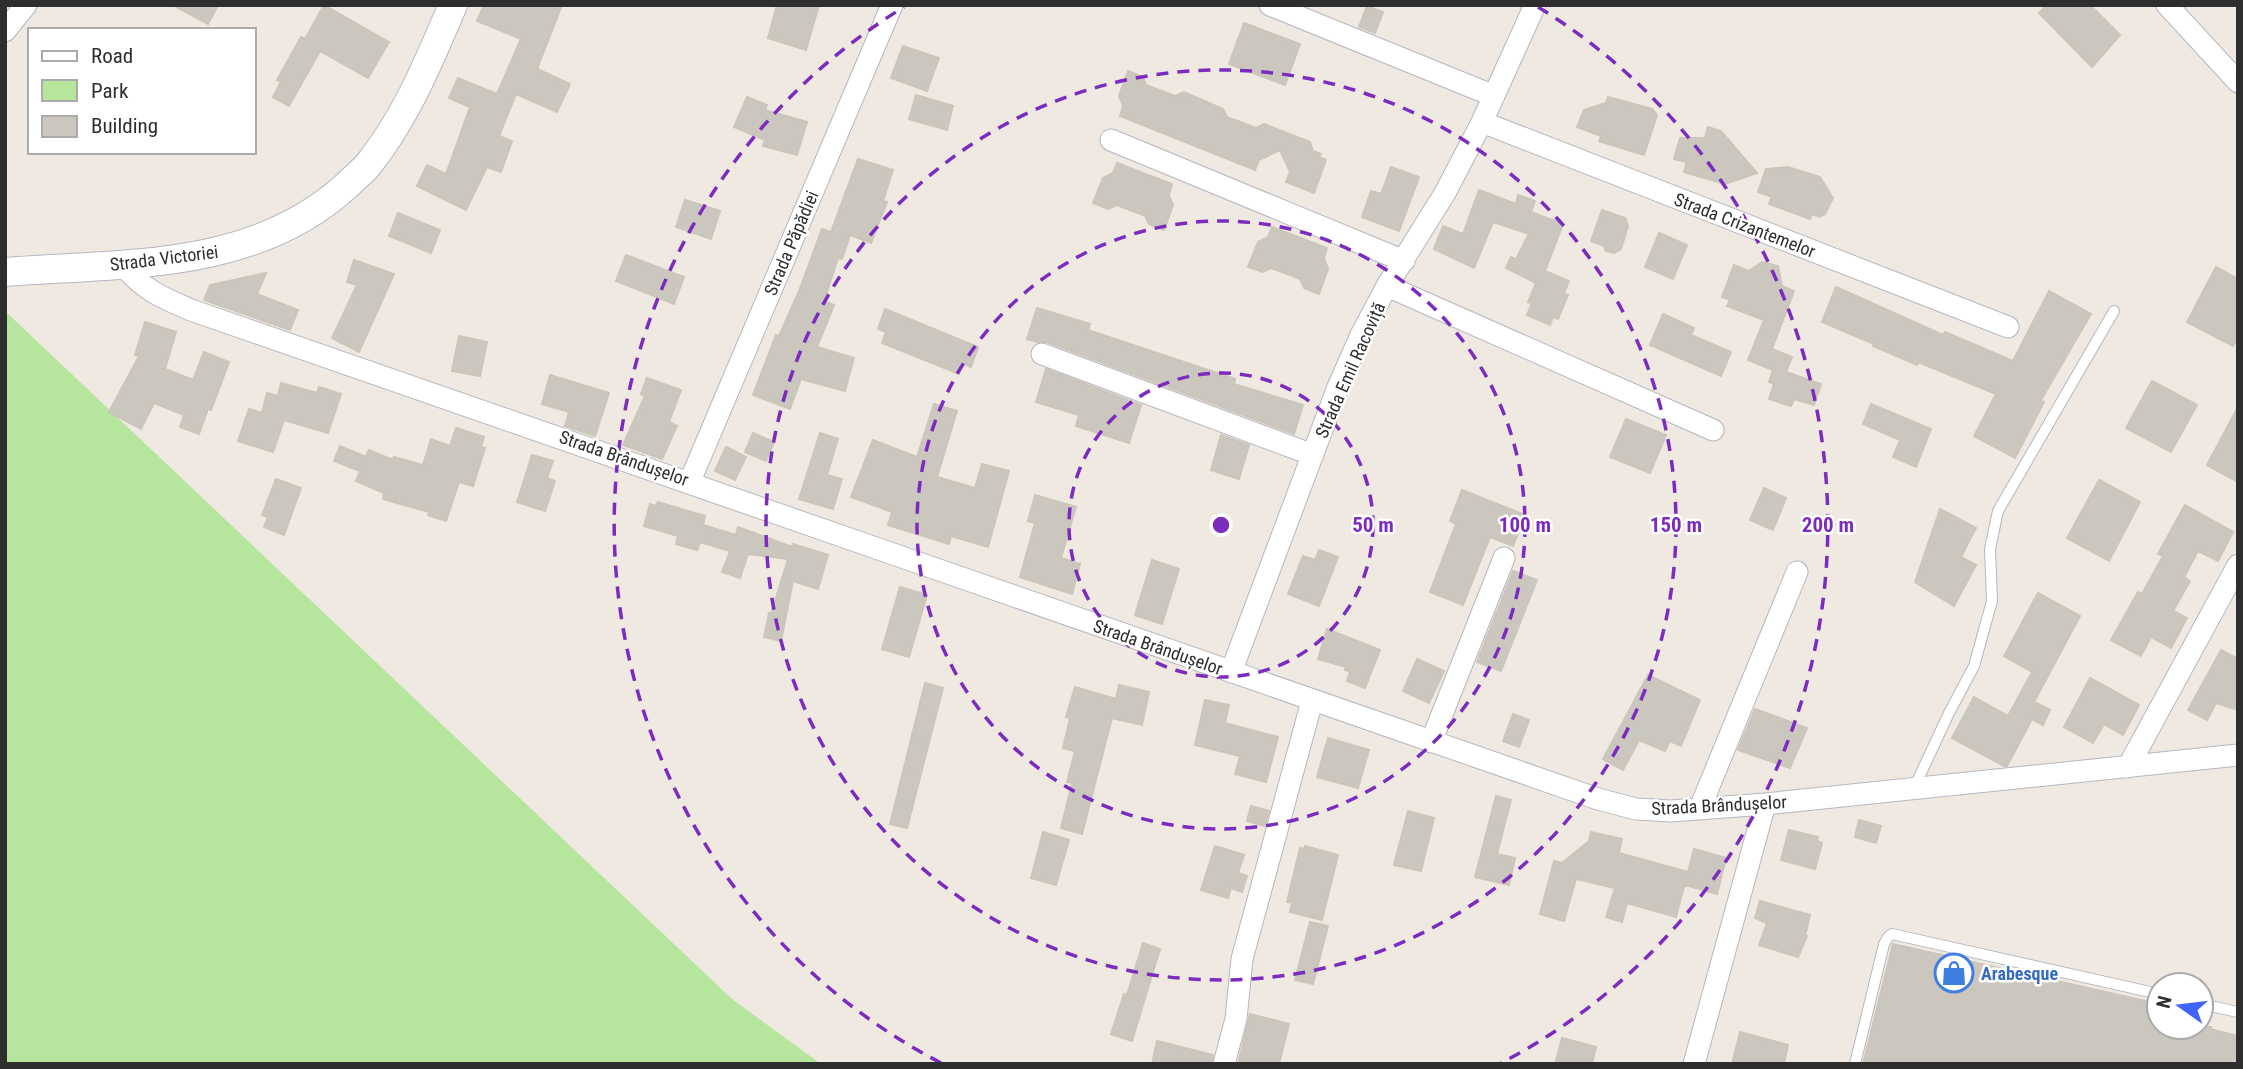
<svg xmlns="http://www.w3.org/2000/svg" width="2243" height="1069" font-family="'Roboto Condensed',sans-serif">
<style>
.green{fill:#b6e59e}
.building{fill:#cbc7bf;stroke:#cbc5ba;stroke-width:2}
.lines{fill:none;stroke-linecap:round;stroke-linejoin:round}
.service-casing{stroke:#b4b7c1;stroke-width:12}
.minor-casing{stroke:#b4b7c1;stroke-width:23}
.tertiary-casing{stroke:#b4b7c1;stroke-width:30}
.service{stroke:#fff;stroke-width:10}
.minor{stroke:#fff;stroke-width:21}
.tertiary{stroke:#fff;stroke-width:28}
.ring{fill:none;stroke:#7b2cbf;stroke-width:3.5;stroke-dasharray:12 9}
.labels{text-anchor:middle;dominant-baseline:central;stroke-width:5;stroke-linejoin:round;paint-order:stroke}
.street-label{font-size:18px;fill:#2e2e2e;stroke:#fff}
.shop-label{font-size:18px;font-weight:bold;fill:#366cbe;stroke:#fff;text-anchor:start}
.centre{fill:#7b2cbf;stroke:#fff;stroke-width:3.5}
.ring-label{font-size:21px;text-anchor:middle;font-weight:bold;fill:#7b2cbf;stroke:#fff;stroke-width:5;stroke-linejoin:round;paint-order:stroke}
</style>
<rect width="100%" height="100%" fill="#efe9e1"/>
<path class="green" d="M5 311 732 999 821 1064H5Z"/>
<path class="building" d="M173 5H218L208 24Z
M324 5 389 42 368 78 320 51 289 106 273 97 281 82 277 80 301 37 305 39Z
M484 5H562L537 69 570 84 557 112 516 94 499 136 512 141 501 172 487 167 466 210 417 186 427 165 446 174 470 107 449 98 458 78 497 94 521 39 477 21Z
M777 5H819L806 50 768 38Z
M2047 5H2090L2120 35 2092 67 2039 13Z
M1367 6 1383 12 1375 33 1359 27Z
M1244 23 1300 44 1285 85 1229 64Z
M903 46 939 58 927 91 891 78Z
M1128 71 1143 77 1146 85 1175 96 1184 92 1223 109 1227 117 1256 128 1264 124 1310 142 1313 151 1321 154 1319 157 1326 160 1314 193 1286 182 1290 172 1280 150 1259 160 1255 170 1120 116 1123 106 1119 96Z
M916 95 953 106 947 130 909 119Z
M747 97 767 105 765 110 807 122 797 155 763 146 765 140 734 127Z
M1608 97 1652 109 1657 115 1644 155 1599 141 1601 136 1577 127 1584 110 1606 103Z
M1708 127 1721 131 1757 173 1725 184 1684 172 1687 162 1674 159 1680 138H1705Z
M858 159 893 170 883 201 887 202 871 243 850 235 842 259 838 258 824 301 834 305 817 347 854 358 845 391 801 379 790 409 753 395 776 335 779 336 799 291 822 229 831 232Z
M1117 163 1172 184 1169 195 1173 205 1164 230 1149 224 1145 216 1138 213 1117 205 1108 209 1093 203 1103 178 1113 173Z
M1391 167 1419 177 1399 231 1362 217 1371 191 1381 194Z
M1788 167 1820 177 1833 198 1825 214 1820 217 1812 214 1810 219 1769 204 1772 197 1758 192 1766 169Z
M1479 190 1516 204 1518 195 1535 201 1531 212 1563 224 1545 271 1569 281 1564 293 1568 295 1558 319 1553 317 1550 325 1527 315 1532 303 1528 302 1536 283 1506 268 1511 257 1516 259 1529 234 1493 222 1474 268 1434 249 1443 226 1463 234Z
M685 200 720 211 711 239 676 227Z
M1602 210 1625 218 1628 226 1621 249 1614 253 1606 251 1604 246 1591 241Z
M398 213 440 230 431 253 389 236Z
M1272 227 1327 248 1324 258 1328 269 1319 294 1304 288 1300 279 1293 276 1271 268 1263 272 1248 267 1258 242 1268 237Z
M1659 233 1687 245 1673 279 1645 267Z
M626 255 684 277 674 304 616 281Z
M354 260 394 274 359 352 332 338 357 285 347 282Z
M1762 262 1778 266 1782 286 1794 291 1772 349 1792 357 1786 372 1821 384 1814 405 1794 399 1791 406 1769 399 1774 384 1769 382 1773 370 1748 360 1764 320 1727 306 1730 300 1722 297 1734 265 1749 271Z
M2216 267 2238 279V337L2233 346 2187 322Z
M266 273 257 294 298 310 290 330 204 300 210 285Z
M1836 287 1943 335 1945 332 2013 361 2049 291 2091 314 2041 400 2044 402 2015 458 1974 436 1996 394 1918 362 1917 365 1873 346 1874 344 1822 322Z
M1037 308 1090 324 1088 330 1235 379 1234 384 1303 405 1294 434 1047 342H1037L1027 339Z
M885 309 978 347 971 367 963 363 959 374 882 343 886 332 878 329Z
M1663 314 1694 328 1691 335 1731 352 1721 376 1650 345Z
M145 322 176 332 165 369 193 380 204 352 229 362 211 410 208 409 199 434 180 427 184 415 154 403 141 429 109 412 139 356 135 355Z
M459 336 487 342 480 376 452 371Z
M1046 369 1141 405 1129 443 1076 426 1079 415 1036 402Z
M550 375 609 393 595 436 565 426 569 412 542 404Z
M647 378 681 390 669 422 677 426 662 459 623 445 645 396 641 394Z
M2152 381 2197 405 2171 452 2126 428Z
M281 383 317 393 319 387 341 394 328 433 284 420 273 452 238 441 249 409 262 413 267 393 278 396Z
M934 404 957 411 937 477 975 488 982 464 1009 471 988 547 951 536 949 544 888 525 892 512 851 497 873 440 917 457Z
M1871 404 1931 429 1916 467 1893 457 1900 440 1863 424Z
M2238 407V482L2207 465Z
M1626 419 1666 435 1650 473 1610 457Z
M456 428 484 437 481 447 485 448 473 486 459 482 446 521 428 515 429 512 383 499 384 493 356 481 360 471 334 461 340 446 366 457 369 450 393 460 394 457 423 465 431 439 450 446Z
M753 433 774 442 766 461 745 452Z
M820 433 838 439 827 475 842 479 833 509 799 499Z
M1221 435 1249 445 1239 479 1211 470Z
M726 447 746 457 735 480 715 471Z
M532 455 553 461 547 478 555 481 545 511 517 502Z
M276 479 301 488 284 535 264 527 268 517 262 515Z
M2099 480 2140 502 2109 561 2067 538Z
M1764 488 1786 498 1773 530 1750 520Z
M1462 490 1525 515 1513 546 1490 537 1463 605 1430 592 1456 524 1450 521Z
M1035 495 1076 507 1061 558 1080 564 1072 594 1020 577 1035 523 1028 521Z
M658 502 705 516 703 525 736 535 738 527 792 547 793 544 828 555 818 589 793 581 781 641 764 637 769 613 771 614 788 559 748 554 740 578 722 572 730 551 700 542 697 550 676 544 678 536 644 526 650 504 656 506Z
M2185 505 2233 532 2218 561 2198 551 2184 577 2190 581 2173 611 2187 618 2171 648 2151 637 2141 656 2111 640 2138 592 2142 594 2163 556 2158 554Z
M1940 509 1976 528 1961 557 1976 565 1954 606 1915 582Z
M1319 550 1338 557 1319 606 1288 594 1303 556 1315 560Z
M1152 560 1179 569 1162 624 1135 615Z
M1513 571 1537 580 1501 671 1477 662Z
M900 587 927 595 909 657 882 649Z
M2038 593 2080 616 2034 702 2050 710 2043 725 2032 719 2007 766H2004L1952 738 1974 697 2008 716 2032 672 2004 656Z
M1327 629 1380 650 1365 688 1347 681 1350 672 1345 670 1346 667 1318 659Z
M2221 650 2238 659V710L2216 703 2207 720 2188 710Z
M1417 659 1444 671 1429 703 1403 691Z
M1648 675 1700 700 1681 746 1670 741 1665 751 1639 740 1623 770 1603 759Z
M2090 678 2139 705 2123 735 2104 724 2093 743 2064 727Z
M925 683 943 688 907 828 890 824Z
M1119 685 1149 692 1142 725 1112 718 1082 834 1061 828 1072 783 1067 782 1075 751 1063 748 1070 718 1066 717 1075 687 1116 699Z
M1205 700 1229 705 1225 723 1278 737 1266 782 1235 774 1240 756 1195 745Z
M1755 709 1807 728 1790 768 1738 750Z
M1513 714 1529 720 1519 747 1503 741Z
M1328 738 1369 750 1358 788 1317 777Z
M1496 796 1511 800 1497 854 1515 858 1509 885 1475 877Z
M1251 806 1269 811 1265 826 1247 821Z
M1408 811 1434 818 1421 871 1394 865Z
M1859 820 1881 826 1876 843 1855 837Z
M1789 830 1818 837 1817 841 1822 843 1815 869 1781 860Z
M1043 832 1069 840 1056 885 1031 878Z
M1591 832 1622 839 1619 853 1688 872 1694 849 1726 858 1717 894 1685 885V883L1676 917 1627 903 1622 922 1606 917 1615 888 1576 879 1564 921 1540 914 1554 861 1562 863 1589 841Z
M1215 846 1244 855 1238 873 1247 876 1242 892 1231 888 1228 898 1201 890Z
M1305 846 1338 855 1322 920 1290 912 1292 903 1287 902 1300 848 1304 849Z
M1760 901 1810 915 1805 936H1807L1798 957 1759 945 1767 923 1755 918Z
M1310 922 1328 926 1313 984 1295 980Z
M1143 943 1160 949 1132 1041 1111 1034 1124 994 1127 995Z
M1893 944 2159 1004V1027H2211L2210 1029 2238 1036V1064H1863Z
M1250 1014 1289 1024 1279 1064H1238Z
M1740 1032 1788 1045 1784 1064H1732Z
M1562 1038 1596 1047 1592 1064H1555Z
M1157 1041 1213 1055 1211 1064H1152Z"/>
<g class="lines">
<defs>
<path id="service" d="M1914 788 1949 713 1974 666 1992 601 1990 549 1998 511 2114 311
M2201 1004 2238 1012
M1855 1064 1884 944 1888 937 1892 934 2159 994"/>
<path id="minor" d="M1270 5 1494 96
M2167 5 2238 82
M5 31 26 5
M1482 122 2008 327
M1111 140 1404 261
M122 264C143 290 161 297 191 310 661 471 1128 638 1598 799L1636 809 1671 811 1765 804 2238 755
M1387 286 1713 430
M1042 354 1313 455
M690 481 892 5
M1231 672 1338 387 1361 335 1387 286 1445 193 1482 122 1535 5
M1431 742 1504 558
M2128 767 2238 565
M1700 808 1797 572
M1224 1064 1236 1019 1242 959 1312 701
M1694 1064 1765 804"/>
<path id="tertiary" d="M5 272C122 263 252 271 345 187 352 180 361 173 368 165 406 118 429 61 453 5"/>
</defs>
<use href="#service" class="service-casing"/>
<use href="#minor" class="minor-casing"/>
<use href="#tertiary" class="tertiary-casing"/>
<use href="#service" class="service"/>
<use href="#minor" class="minor"/>
<use href="#tertiary" class="tertiary"/>
</g>
<g class="ring">
<circle cx="1221" cy="525" r="152"/>
<circle cx="1221" cy="525" r="304"/>
<circle cx="1221" cy="525" r="455"/>
<path d="M941 1063A607 607 0 0 1 904 7M1538 7A607 607 0 0 1 1501 1063"/>
</g>
<defs>
<symbol id="shop-ring" viewBox="-11 -11 22 22"><circle r="9.5" fill="#fff" stroke="#3f7fe0" stroke-width="1.5"/><path d="M-5-2.5h2.3a2.7 3.5 0 0 1 5.4 0H5L5.5 6h-11ZM-1.5-2.5h3a1.5 2.3 0 0 0-3 0Z" fill="#3f7fe0"/></symbol>
</defs>
<g fill-rule="evenodd">
<use href="#shop-ring" x="1932" y="951" width="44" height="44"/>
</g>
<g class="labels">
<g class="street-label">
<text transform="translate(1745 225) rotate(21)">Strada Crizantemelor</text>
<text transform="translate(791 243) rotate(-67)">Strada Păpădiei</text>
<text transform="translate(164 258) rotate(-7)">Strada Victoriei</text>
<text transform="translate(1350 370) rotate(-66)">Strada Emil Racoviță</text>
<text transform="translate(624 458) rotate(19)">Strada Brândușelor</text>
<text transform="translate(1158 647) rotate(19)">Strada Brândușelor</text>
<text transform="translate(1719 805) rotate(-3)">Strada Brândușelor</text>
</g>
<g class="shop-label">
<text x="1981" y="973">Arabesque</text>
</g>
</g>
<circle cx="1221" cy="525" r="10" class="centre"/>
<g class="ring-label">
<text x="1373" y="532">50 m</text>
<text x="1525" y="532">100 m</text>
<text x="1676" y="532">150 m</text>
<text x="1828" y="532">200 m</text>
</g>
<rect width="2243" height="1069" fill="none" stroke="#2e2e2e" stroke-width="14"/>
<rect x="28" y="28" width="228" height="126" fill="#ffffff" stroke="#ababab" stroke-width="2"/>
<rect x="42" y="51" width="35" height="10" fill="#ffffff" stroke="#ababab" stroke-width="2"/>
<text x="91" y="63" font-size="21" fill="#2e2e2e">Road</text>
<rect x="42" y="80" width="35" height="21" fill="#b6e59e" stroke="#ababab" stroke-width="2"/>
<text x="91" y="98" font-size="21" fill="#2e2e2e">Park</text>
<rect x="42" y="116" width="35" height="21" fill="#cbc7bf" stroke="#ababab" stroke-width="2"/>
<text x="91" y="133" font-size="21" fill="#2e2e2e">Building</text>
<g transform="translate(2180 1006) rotate(284)"><circle r="33" fill="#ffffff" stroke="#ababab" stroke-width="2"/>
<path d="M0-5L12 26L0 18L-12 26Z" fill="#4264fb"/>
<text y="-10" font-size="19" font-weight="bold" text-anchor="middle" fill="#2e2e2e">N</text>
</g>
</svg>
